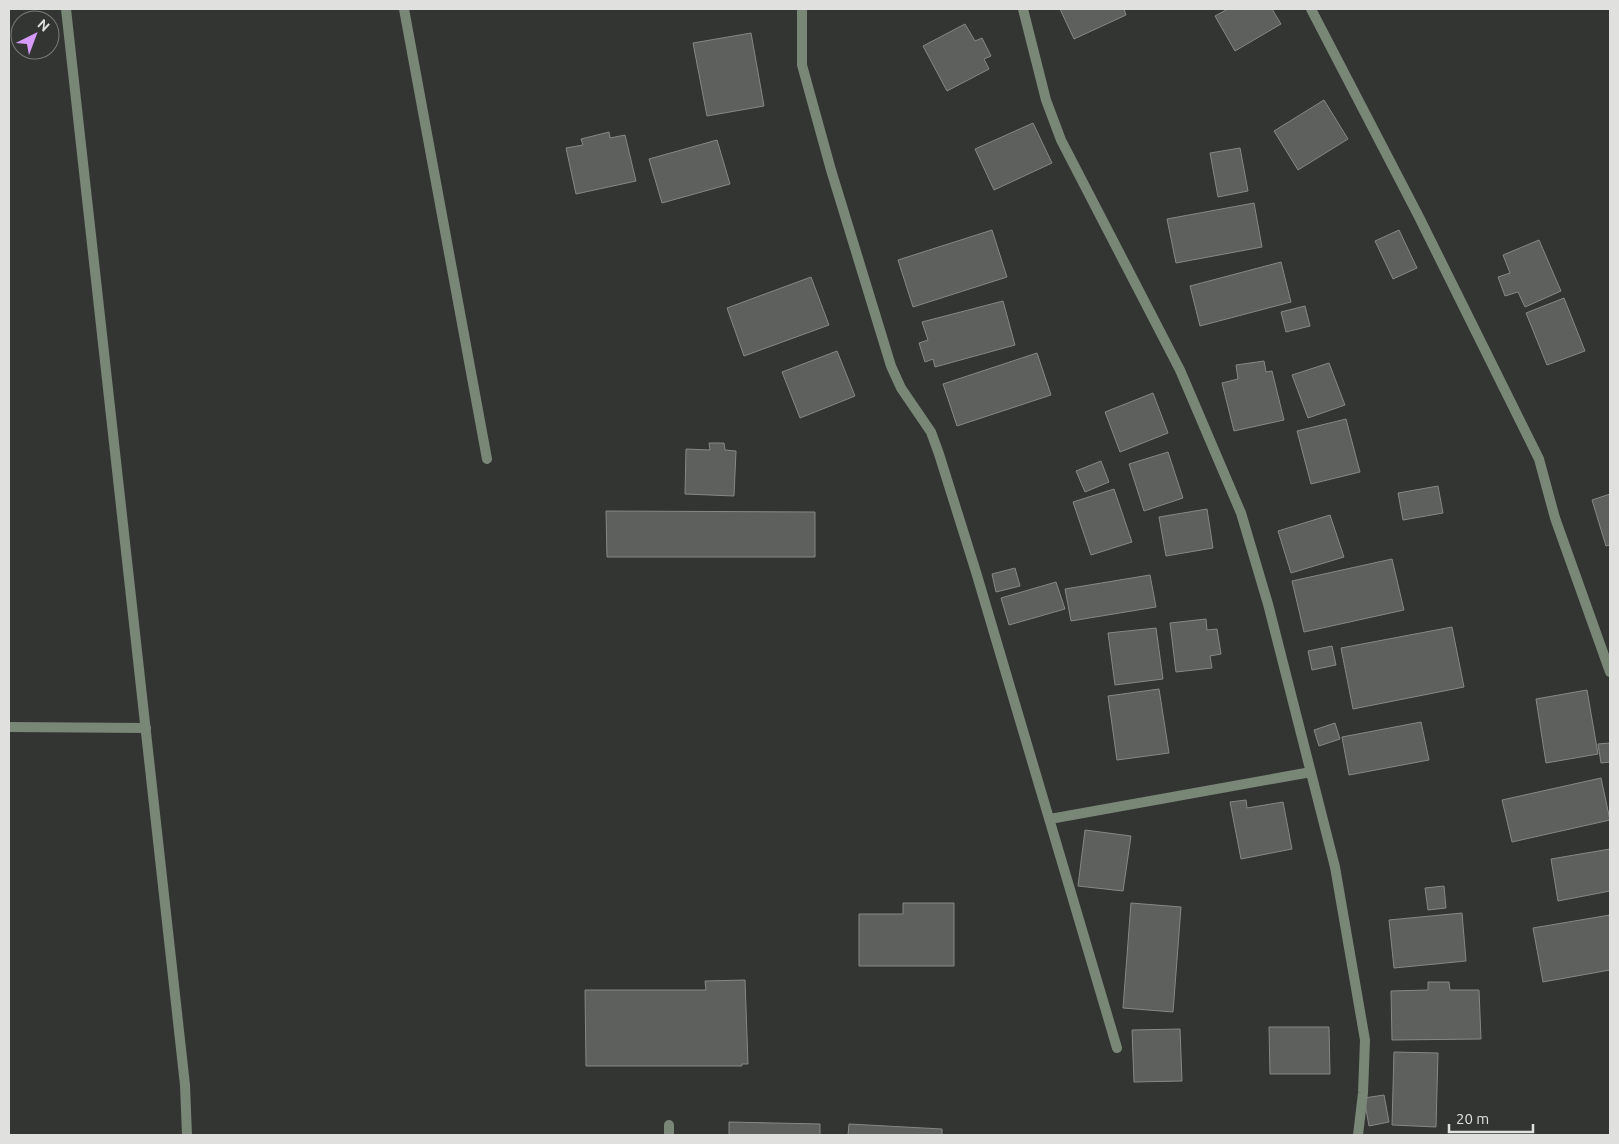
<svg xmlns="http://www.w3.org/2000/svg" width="1619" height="1144" font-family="Ubuntu,sans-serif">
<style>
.building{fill:#5e605d;stroke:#858885}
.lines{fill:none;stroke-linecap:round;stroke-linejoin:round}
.minor{stroke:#798777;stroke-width:10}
.tertiary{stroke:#798777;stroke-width:10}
</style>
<rect width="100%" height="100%" fill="#333532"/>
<path class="building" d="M1060 9H1124L1126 15 1074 39Z
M1228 9H1272L1281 24 1235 51 1215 16Z
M965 24 975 41 982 38 991 56 984 59 989 69 947 91 923 46Z
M751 33 764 106 707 116 693 43Z
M1324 100 1348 139 1298 170 1274 131Z
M1033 123 1052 163 994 190 975 149Z
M609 132 610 138 625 135 636 181 576 194 566 148 583 145 581 139Z
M717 140 730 184 662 203 649 159Z
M1240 148 1248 191 1218 197 1210 153Z
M1254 203 1262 247 1176 263 1167 219Z
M992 230 1007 277 913 307 898 260Z
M1399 230 1417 268 1393 279 1375 241Z
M1539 240 1561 291 1525 307 1518 292 1505 296 1498 277 1510 273 1503 255Z
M1281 262 1291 302 1200 326 1190 286Z
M811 277 829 325 744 356 727 308Z
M1564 298 1585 351 1547 365 1526 313Z
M1003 301 1015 345 935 367 933 359 925 362 919 343 928 340 922 322Z
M1305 306 1310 326 1286 332 1281 312Z
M837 351 855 396 800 418 782 372Z
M1037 353 1051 395 957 426 943 384Z
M1264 361 1266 372 1272 371 1284 420 1234 431 1222 383 1238 379 1236 365Z
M1329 363 1345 405 1308 418 1292 375Z
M1153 393 1168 433 1120 452 1105 412Z
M1346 419 1360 472 1311 484 1297 431Z
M709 443H724L725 450 736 451 734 496 685 494 686 449 710 450Z
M1168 452 1183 498 1144 511 1129 464Z
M1101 461 1109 482 1085 492 1076 471Z
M1438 486 1443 513 1403 520 1398 493Z
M1114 489 1132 542 1091 555 1073 502Z
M1610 494V545L1606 546 1592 500Z
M1207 509 1213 548 1166 556 1159 517Z
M606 511 815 512V557H607Z
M1330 515 1344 557 1291 573 1278 531Z
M1392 559 1404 610 1304 632 1292 581Z
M1015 568 1020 586 996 592 992 574Z
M1150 575 1156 607 1071 621 1065 589Z
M1056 582 1065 609 1009 625 1001 598Z
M1206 619 1207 630 1217 629 1221 654 1210 656 1212 668 1176 672 1170 623Z
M1452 627 1464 687 1353 709 1341 648Z
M1156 628 1163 679 1115 685 1108 633Z
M1332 646 1336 665 1312 670 1308 651Z
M1159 689 1169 753 1117 760 1108 696Z
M1587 690 1598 754 1546 763 1536 699Z
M1421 722 1429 760 1349 775 1342 737Z
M1335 723 1340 739 1319 746 1314 730Z
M1610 743V762L1601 763 1598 744Z
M1601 778 1610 820 1512 842 1502 800Z
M1246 800 1247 808 1283 802 1292 849 1241 859 1230 802Z
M1085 830 1131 836 1123 891 1078 886Z
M1610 849V891L1558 901 1551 859Z
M1444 886 1446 908 1428 910 1425 888Z
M903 903H954V966H859V914H903Z
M1131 903 1181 907 1173 1012 1123 1008Z
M1462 913 1466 961 1394 968 1389 920Z
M1610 915V970L1543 982 1533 928Z
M745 980 748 1064H742V1066H586L585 990H706L705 981Z
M1428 982H1449L1450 990H1479L1481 1039 1392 1040 1391 991 1428 990Z
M1269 1027H1329L1330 1074H1270Z
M1180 1029 1182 1081 1134 1082 1132 1030Z
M1394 1052 1438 1053 1436 1127 1392 1125Z
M1384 1095 1389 1122 1369 1126 1364 1098Z
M729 1122 820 1124V1135H729Z
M849 1124 942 1129V1135H848Z"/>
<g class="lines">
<path class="minor" d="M404 9 487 459
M802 9V65L831 170 891 366 901 388 931 432 939 454 976 572 1117 1048
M1023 9 1046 100 1061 140 1180 370 1241 513 1268 604 1335 867 1365 1040 1363 1093 1358 1135
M1311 9 1419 217 1539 459 1555 518 1610 672
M9 727 146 728
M1050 819 1311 772
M669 1135V1125"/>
<path class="tertiary" d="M66 9 185 1085 187 1135"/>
</g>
<rect width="1619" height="1144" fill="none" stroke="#e0e1df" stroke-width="20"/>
<g transform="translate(35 35) rotate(42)"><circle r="24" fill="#333532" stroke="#787a77"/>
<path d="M0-4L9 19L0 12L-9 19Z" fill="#d69bfa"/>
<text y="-8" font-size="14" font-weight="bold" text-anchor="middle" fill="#e0e1df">N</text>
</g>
<path d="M1449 1124v8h84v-8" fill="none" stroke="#e0e1df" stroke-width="2.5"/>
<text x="1456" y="1124" font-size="15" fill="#e0e1df" stroke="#333532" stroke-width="4" paint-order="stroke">20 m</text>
</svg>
